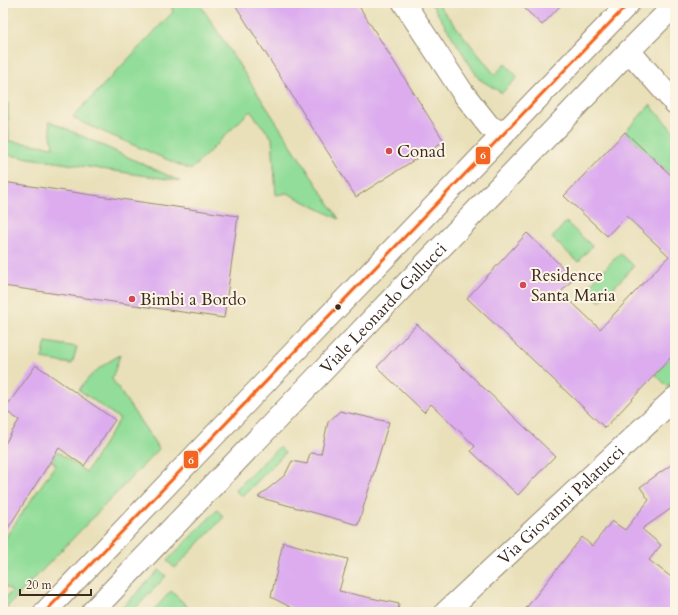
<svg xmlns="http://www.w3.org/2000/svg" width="678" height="615" font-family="Cardo,serif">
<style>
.green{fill:#92dd99;stroke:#66845c}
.building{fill:#dcacef}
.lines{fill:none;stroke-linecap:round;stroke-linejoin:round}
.minor-casing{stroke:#92856c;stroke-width:24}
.minor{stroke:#fff;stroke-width:22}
.bus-1-casing{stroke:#fcf5e5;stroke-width:6}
.bus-1{stroke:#f26522;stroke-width:3}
.poi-dot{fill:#d1495b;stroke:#fcf5e5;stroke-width:1.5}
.bus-dot{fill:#3b2a1e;stroke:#fcf5e5;stroke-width:1.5}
.labels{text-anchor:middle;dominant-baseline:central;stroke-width:4;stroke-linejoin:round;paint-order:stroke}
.poi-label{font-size:17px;fill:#3b2a1e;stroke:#fcf5e5;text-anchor:start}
.street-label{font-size:17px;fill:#3b2a1e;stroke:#fcf5e5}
.line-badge{stroke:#fcf5e5;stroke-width:1.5}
.badge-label{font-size:11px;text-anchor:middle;font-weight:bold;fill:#fff}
</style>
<rect width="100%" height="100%" fill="#fcf5e5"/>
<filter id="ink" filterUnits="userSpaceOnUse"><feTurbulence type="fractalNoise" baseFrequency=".025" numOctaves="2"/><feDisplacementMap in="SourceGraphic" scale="8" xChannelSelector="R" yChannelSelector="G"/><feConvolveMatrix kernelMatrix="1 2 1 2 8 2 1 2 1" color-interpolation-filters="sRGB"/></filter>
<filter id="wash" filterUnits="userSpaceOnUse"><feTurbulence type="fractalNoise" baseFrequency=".012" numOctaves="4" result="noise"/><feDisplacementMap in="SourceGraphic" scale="16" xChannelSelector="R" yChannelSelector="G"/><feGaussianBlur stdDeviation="0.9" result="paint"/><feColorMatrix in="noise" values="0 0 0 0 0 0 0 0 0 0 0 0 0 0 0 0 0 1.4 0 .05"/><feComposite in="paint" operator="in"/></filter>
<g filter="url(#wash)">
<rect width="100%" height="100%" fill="#e9e0ba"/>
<path class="green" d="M171 3H199L339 219 287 193 276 195 272 138 250 111 191 170 83 123 73 117 173 12Z
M431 3H437L495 75 505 64 518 77 502 93 479 79Z
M3 101 8 103 9 141 53 147 49 121 180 181 3 154Z
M650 105 675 133V179L625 132Z
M566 222 592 246 578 262 552 238Z
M620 253 634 266 600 302 586 289Z
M46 342 77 347 72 364 42 359Z
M675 353V378L668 387 655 374Z
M120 355 112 379 159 449 3 611V601L12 591 3 585V541L56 464 51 461 58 452 86 472 120 419 79 390C92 372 101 366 120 355Z
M279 447 285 453 242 497 235 490Z
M217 510 224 517 175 568 167 561Z
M159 570 166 576 132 612H118Z
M171 591 193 612H152Z"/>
<g id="blocks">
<path class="building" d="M234 3H357L444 141 356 197Z
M519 3H563L542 25Z
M625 132 675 179V353L605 428 467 298 527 233 574 278 561 292 600 329 669 256 626 216 607 236 564 196Z
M3 182 238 216 224 318 3 286Z
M417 324 555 456 518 495 471 451 475 446 431 404 424 412 377 367Z
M36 365 115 420 84 466 59 448 3 536V447L19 420 4 410Z
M340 411 389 422 358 525 258 497 285 475 292 461 307 464 310 453 321 454 328 422Z
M675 462V506L642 529 661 545 649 560 675 580V612H523L582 537 592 546 612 521 625 530 649 500 640 487Z
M283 542 348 559 339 591 399 604 398 612H300L271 597Z"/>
</g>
</g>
<g filter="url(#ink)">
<use href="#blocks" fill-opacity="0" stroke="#92856c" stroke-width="1"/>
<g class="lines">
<defs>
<g id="minor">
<path d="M404 3 463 93 489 126 504 134"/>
<path d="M629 51 675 103"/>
<path d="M45 612 629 3"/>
<path id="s1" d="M92 612 629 51 675 5"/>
<path id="s2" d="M446 612 675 398"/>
</g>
</defs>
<use href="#minor" class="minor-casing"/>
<use href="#minor" class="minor"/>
<defs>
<path id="bus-1" d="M45 612 629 3"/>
</defs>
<use href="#bus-1" class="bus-1-casing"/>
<use href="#bus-1" class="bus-1"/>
</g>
</g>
<g class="poi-dot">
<circle cx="389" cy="151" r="4"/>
<circle cx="523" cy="285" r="4"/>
<circle cx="132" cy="299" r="4"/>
</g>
<circle class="bus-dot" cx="338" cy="307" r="3.5"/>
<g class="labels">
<g class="poi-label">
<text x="397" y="151">Conad</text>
<text x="531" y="275">Residence<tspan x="531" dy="20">Santa Maria</tspan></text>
<text x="140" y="299">Bimbi a Bordo</text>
</g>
<g class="street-label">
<text stroke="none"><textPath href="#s1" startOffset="421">Viale Leonardo Gallucci</textPath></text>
<text stroke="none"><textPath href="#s2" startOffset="157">Via Giovanni Palatucci</textPath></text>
</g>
</g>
<g class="line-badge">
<rect x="475" y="146" width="16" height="19" rx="4" fill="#f26522"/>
<rect x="183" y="450" width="16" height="19" rx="4" fill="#f26522"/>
</g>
<g class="badge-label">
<text x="483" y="159">6</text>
<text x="191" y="464">6</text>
</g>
<rect width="678" height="615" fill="none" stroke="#fcf5e5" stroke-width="16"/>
<path d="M20 589v6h71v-6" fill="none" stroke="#3b2a1e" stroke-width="2"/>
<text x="26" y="589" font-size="12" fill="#3b2a1e" stroke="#fcf5e5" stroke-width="3" paint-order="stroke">20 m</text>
</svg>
